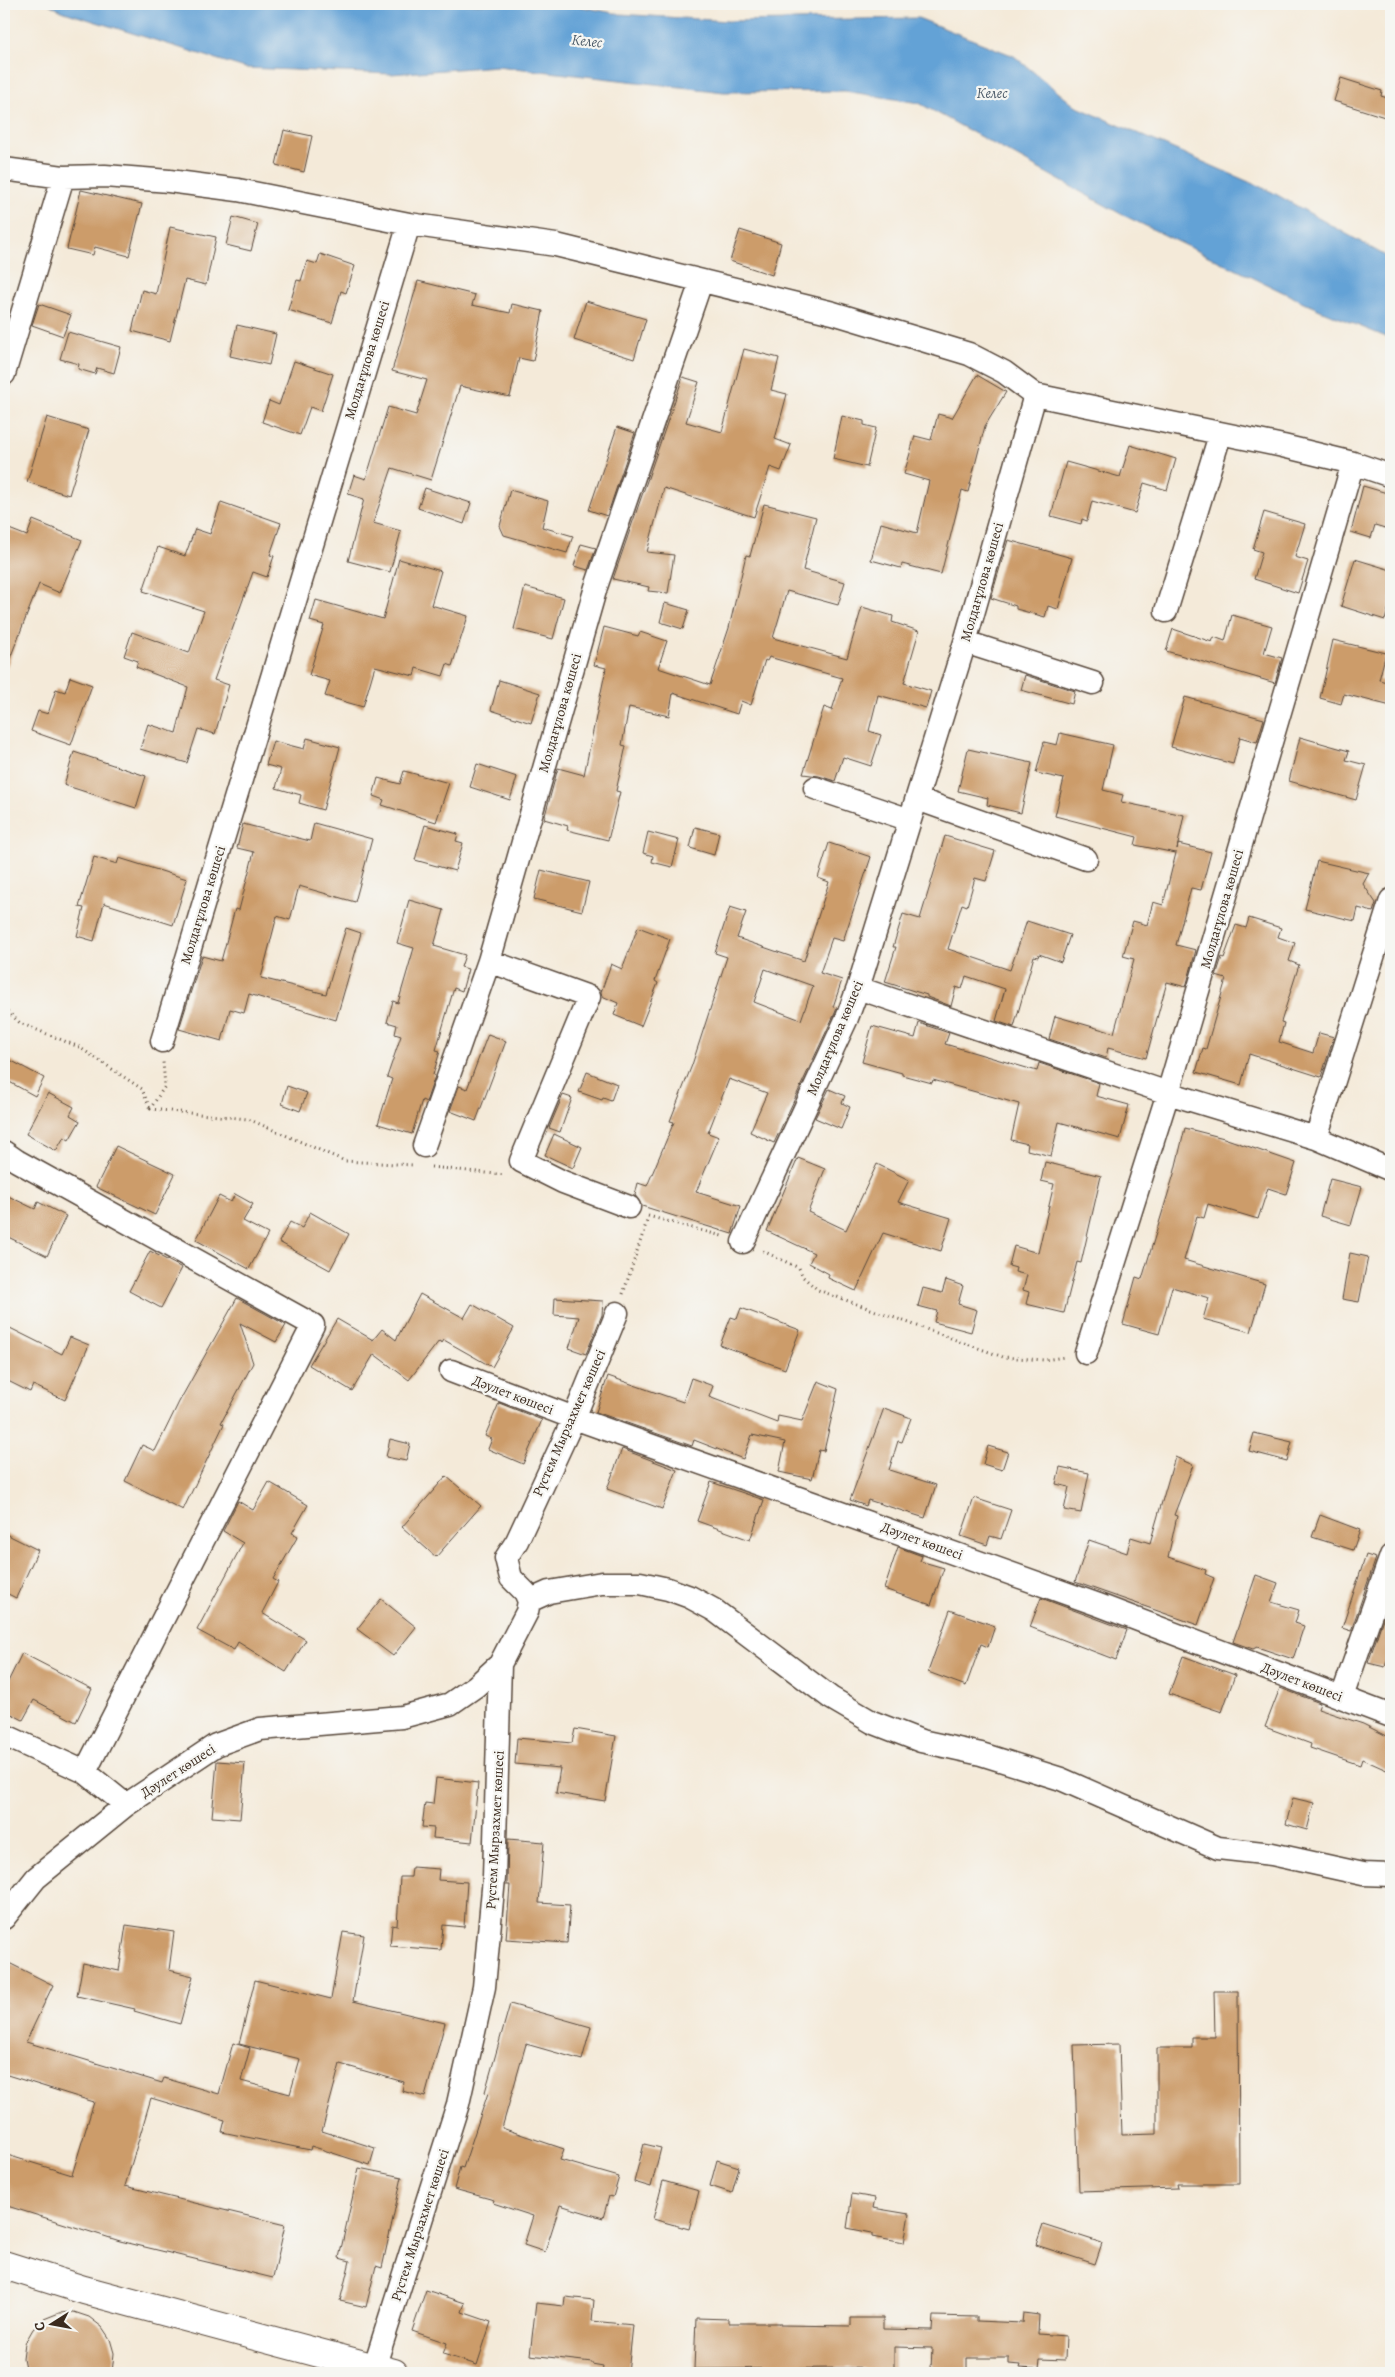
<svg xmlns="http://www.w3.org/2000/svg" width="1395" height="2377" font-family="Alegreya,serif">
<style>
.water{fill:#64a2d6;stroke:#50667a}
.building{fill:#cc9c6a;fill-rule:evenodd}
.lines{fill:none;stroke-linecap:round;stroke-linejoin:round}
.minor-casing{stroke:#57473a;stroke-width:25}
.major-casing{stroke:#57473a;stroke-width:30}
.path{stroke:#57473a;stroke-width:3;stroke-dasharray:1 4;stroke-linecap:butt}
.minor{stroke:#fff;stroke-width:22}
.major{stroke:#fff;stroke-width:28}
.labels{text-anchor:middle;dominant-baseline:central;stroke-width:4.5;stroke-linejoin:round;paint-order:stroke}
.street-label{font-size:14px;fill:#3b2a1e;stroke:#f6f6f2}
.water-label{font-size:15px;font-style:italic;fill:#4b5a68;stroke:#f6f6f2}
</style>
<rect width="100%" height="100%" fill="#f6f6f2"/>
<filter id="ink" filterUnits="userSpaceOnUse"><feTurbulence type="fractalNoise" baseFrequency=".02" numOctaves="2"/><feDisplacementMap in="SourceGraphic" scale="10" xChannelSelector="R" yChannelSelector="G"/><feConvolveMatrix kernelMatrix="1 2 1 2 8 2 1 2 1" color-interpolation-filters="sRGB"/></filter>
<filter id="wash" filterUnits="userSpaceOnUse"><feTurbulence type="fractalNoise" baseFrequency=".0096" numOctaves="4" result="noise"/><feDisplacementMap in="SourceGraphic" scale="20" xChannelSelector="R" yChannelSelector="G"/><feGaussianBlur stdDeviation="1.12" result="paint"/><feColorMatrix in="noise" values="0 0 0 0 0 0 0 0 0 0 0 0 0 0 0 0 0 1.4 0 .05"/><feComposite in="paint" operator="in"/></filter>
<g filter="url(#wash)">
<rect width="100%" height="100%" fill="#f4ead9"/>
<path class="water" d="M49 4H566L619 14 728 21 918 18 1014 56 1075 106 1272 192 1391 259V339L1320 310 1121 214 919 103 845 91 724 92 497 66 391 74 245 68 61 11Z"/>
<g id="blocks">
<path class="building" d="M1341 78 1382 91 1381 96 1391 99V119L1334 101Z
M284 130 312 136 304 172 276 165Z
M81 190 142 204 129 256 95 247 93 255 67 249Z
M233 217 258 224 251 251 226 245Z
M170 227 216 237 206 285 185 280 170 341 132 331 142 290 156 294Z
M740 230 781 243 772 275 730 261Z
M320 254 355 266 346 293 341 291 332 323 288 310 297 280 301 281 307 261 317 264Z
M418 281 475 295 472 305 510 313 512 304 543 311 533 361 519 358 510 397 460 386 431 480 392 468 373 523 401 531 390 572 348 561 364 499 348 494 354 475 366 479 388 407 416 415 427 380 392 371Z
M586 301 646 319 634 359 574 340Z
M39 304 71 315 63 336 32 325Z
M237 325 276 334 269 365 230 356Z
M68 332 121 347 114 373 97 368 95 374 78 369 79 364 60 359Z
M744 349 779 358 771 390 787 394 775 439 791 445 781 471 770 467 754 517 664 488 647 552 674 555 668 593 648 591 649 587 613 579 683 377 699 382 686 422 722 432Z
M294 361 333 374 321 411 310 407 300 435 262 422 269 401 279 405Z
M977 375 1006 392 985 426 968 492 962 490 941 574 902 564 901 568 871 560 881 523 917 533 929 481 904 474 915 436 931 440 938 414 952 418Z
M842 416 864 421V425L876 428 867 467 833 459Z
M47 417 89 430 69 495 27 482Z
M617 427 635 433 607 516 589 510Z
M1130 445 1176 459 1167 490 1144 483 1135 513 1092 501 1087 521 1082 519 1081 524 1051 516 1066 462 1120 477Z
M1363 486 1387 493 1391 501 1385 528 1375 525 1371 538 1351 532Z
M425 488 471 503 464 524 418 508Z
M510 490 548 501 542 527 573 536 567 553 504 535 500 526Z
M221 502 281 523 270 555 274 556 267 577 253 572 214 680 229 685 215 734 198 729 187 763 140 749 148 724 176 733 188 687 136 667 138 661 124 656 132 632 189 653 204 611 143 591 158 547 185 556 195 529 210 534Z
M764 504 816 517 803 570 845 582 838 605 787 591 773 638 847 658 862 607 893 616 892 622 919 631 904 683 931 691 926 708 878 695 869 731 881 735 871 766 843 757 835 781 819 776 803 774 824 707 832 710 842 678 769 657 767 661 765 660 751 705 741 701 737 714 673 693 669 716 629 707 622 745 626 746 616 791 620 792 608 840 567 830 568 826 544 819 558 768 584 775 606 668 594 665 604 627 638 636 640 632 667 641 658 668 710 685 729 628 746 555 750 556Z
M1264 512 1305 524 1295 557 1308 561 1298 593 1254 579 1262 552 1253 549Z
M33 520 82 540 60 593 39 584 5 671 4 527 27 536Z
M1008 540 1072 558 1058 609 1048 606 1045 617 1016 609V606L991 598Z
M581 544 596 548 588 570 574 566Z
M399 559 441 571 431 605 468 616 452 666 447 664 443 676 416 668 414 676 375 666 363 707 325 696 330 681 309 675 324 625 310 621 316 600 383 619Z
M1355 559 1391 570V600L1385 620 1341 606Z
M525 587 564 598 553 639 514 629Z
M665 603 689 610 683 629 660 622Z
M1232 615 1272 626 1264 653 1282 658 1275 683 1166 651 1173 629 1212 642 1214 637 1225 641Z
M1333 640 1386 653 1379 680 1391 683V706L1344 694 1341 704 1320 698Z
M1025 675 1075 691 1072 704 1021 690Z
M70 677 92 685 71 745 31 731 38 711 48 714 56 689 65 692Z
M499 680 540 693 531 723 491 710Z
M1185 697 1264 719 1257 742 1240 737 1233 764 1171 747Z
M1060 733 1113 745 1103 790 1123 795 1121 802 1184 815 1177 849 1178 844 1211 852 1201 890 1191 888 1176 945 1196 950 1186 987 1167 982 1146 1058 1108 1048 1106 1058 1049 1039 1055 1016 1114 1033 1134 959 1123 956 1133 921 1147 925 1153 902 1163 905 1176 853 1135 845 1137 837 1055 816 1064 779 1036 773 1044 742 1057 745Z
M1300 737 1349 751 1346 760 1366 765 1356 800 1289 781Z
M307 738 340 747 323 810 299 803 301 795 276 788 281 769 266 765 273 741 304 749Z
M968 749 1032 763 1021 813 987 805 988 798 958 791Z
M74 752 146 776 136 808 64 785Z
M477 764 517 777 510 800 470 787Z
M404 771 449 783 436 822 382 805 384 800 373 796 378 778 400 784Z
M314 823 372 839 355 902 299 886 290 920 277 916 261 978 326 994 346 928 361 933 336 1020 249 994 244 1013 230 1009 222 1041 179 1029 202 956 221 961 235 909 239 910 254 852 237 848 243 824 310 841Z
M425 825 458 834 456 841 463 843 455 871 415 860Z
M695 827 719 833 714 855 690 848Z
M648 832 679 840 672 867 652 862 653 856 643 853Z
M945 836 995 851 986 881 975 878 967 906 962 904 948 949 1010 970 1027 921 1070 935 1061 962 1039 954 1038 957 1034 956 1014 1027 996 1021 1005 989 966 976 962 989 956 987 951 1006 927 997V995L885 982 896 947H893L903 914 920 919Z
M829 843 871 857 843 941 832 938 820 973 842 980 833 1007 837 1008 835 1013 774 1143 750 1132 767 1093 729 1079 708 1133 719 1137 696 1192 741 1206 732 1234 642 1206 635 1195 638 1183 647 1186 674 1122 670 1121 692 1065 727 957 715 953 730 907 746 912 737 938 804 961 829 882 818 878ZM765 969 813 986 801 1020 754 1002Z
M94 857 117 864 119 858 187 879 173 925 104 903 94 941 77 936 84 908 79 907Z
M1317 861 1369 873 1363 884 1376 903 1373 912 1358 908 1355 921 1305 909Z
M541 870 589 882 582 911 534 899Z
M409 900 444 910 434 946 465 955 461 967 468 969 462 991 454 988 436 1050 440 1051 433 1075 435 1076 426 1102 422 1100 412 1134 378 1124 392 1079 387 1077 401 1036 395 1034 397 1025 387 1022 393 1001 398 1003 414 948 397 943Z
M1249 918 1281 928 1278 937 1295 943 1289 961 1299 965 1281 1022 1284 1023 1279 1042 1313 1053 1319 1033 1334 1037 1321 1077 1249 1054 1241 1085 1196 1072 1203 1048 1206 1049 1226 979 1216 976 1222 957 1224 958 1236 925 1246 928Z
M638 927 670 939 655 981 658 983 641 1026 614 1015 618 1003 602 996 601 992 611 964 622 969Z
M919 1023 949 1033 945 1044 1037 1071 1039 1063 1099 1083 1096 1096 1129 1105 1120 1139 1059 1122 1051 1156 1027 1150 1028 1144 1011 1140 1019 1104 933 1080 932 1083 902 1075V1073L862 1062 872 1026 915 1038Z
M488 1034 506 1041 476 1121 450 1111 459 1086 467 1089Z
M10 1060 44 1078 35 1096 4 1079V1071Z
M587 1072 617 1084 611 1101 603 1098 602 1100 579 1092Z
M287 1086 307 1093 300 1111 282 1104Z
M829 1089 845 1096 842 1103 850 1107 841 1129 815 1118Z
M48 1093 74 1107 70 1115 80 1121 69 1140 64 1137 56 1151 26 1134Z
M563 1095 572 1098 560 1132 549 1128Z
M1185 1128 1224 1138 1296 1163 1286 1194 1268 1188 1258 1219 1208 1204 1204 1218 1197 1216 1184 1260 1265 1284 1251 1332 1203 1319 1209 1298 1172 1287 1159 1334 1123 1324 1136 1277 1142 1279 1174 1174Z
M554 1134 582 1147 573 1168 545 1155Z
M116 1146 175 1174 155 1215 96 1187Z
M798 1158 825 1169 808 1212 846 1230 877 1164 909 1180 898 1202 951 1218 941 1251 883 1233 856 1291 828 1278 829 1274 809 1263 814 1253 767 1231Z
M1045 1162 1101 1176 1081 1263 1077 1262 1064 1313 1026 1304 1029 1292 1023 1290 1027 1275 1015 1272 1016 1268 1009 1266 1014 1246 1038 1253 1054 1184 1041 1181Z
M1330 1179 1362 1187 1351 1225 1320 1216Z
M4 1194 35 1209 38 1202 66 1216 47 1256 4 1235Z
M235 1194 253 1204 243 1221 268 1234 249 1269 196 1240 219 1196 231 1202Z
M310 1212 349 1234 330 1270 279 1242 290 1222 302 1228Z
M150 1251 182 1268 161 1308 129 1291Z
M1350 1253 1368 1257 1359 1302 1342 1299Z
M946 1280 963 1286 958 1304 977 1310 971 1332 934 1322 937 1311 918 1306 923 1288 942 1293Z
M420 1294 464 1318 472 1304 514 1328 492 1367 444 1340 442 1343 439 1341 409 1380 374 1354 352 1391 309 1365 337 1319 373 1340 382 1329 396 1340Z
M237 1298 286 1325 276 1342 240 1323 253 1363 221 1423 224 1424 183 1510 125 1481 142 1445 155 1451 179 1402Z
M555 1298 603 1301 602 1315 586 1354 569 1348 579 1317 554 1315Z
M741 1308 800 1330 785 1369 720 1345 731 1317 737 1319Z
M4 1325 62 1354 70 1337 89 1345 65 1400 33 1385 30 1392 4 1379Z
M608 1376 683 1402 691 1378 713 1386 709 1397 777 1423 778 1416 802 1421 818 1381 838 1389 824 1451 819 1450 812 1479 779 1472 785 1442 752 1435 743 1459 694 1440 692 1446 596 1412Z
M499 1403 542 1420 523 1464 488 1449 492 1439 485 1436Z
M884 1408 911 1418 902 1442 898 1441 889 1470 936 1485 925 1518 868 1500 866 1506 850 1500Z
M1254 1433 1292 1442 1287 1461 1249 1451Z
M390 1439 410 1444 406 1461 386 1457Z
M988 1446 1008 1452 1002 1470 983 1464Z
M622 1449 677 1470 662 1509 607 1489Z
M1175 1457 1193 1465 1174 1515 1177 1516 1168 1557 1206 1570 1205 1574 1214 1578 1198 1625 1075 1582 1089 1540 1127 1553 1131 1537 1150 1543Z
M1060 1467 1089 1473 1081 1513 1064 1510 1069 1487 1056 1484Z
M446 1476 481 1506 436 1557 402 1527Z
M269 1482 308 1505 292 1533 298 1536 273 1579 278 1582 262 1613 306 1640 286 1672 238 1642 234 1650 197 1630 243 1543 223 1531 238 1501 253 1510Z
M711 1482 764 1500 750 1540 697 1521Z
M974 1498 1011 1510 1001 1539 990 1536 987 1545 961 1536Z
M1320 1515 1360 1530 1353 1550 1312 1537Z
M4 1533 38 1550 16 1598 4 1592Z
M898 1547 922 1556 920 1561 944 1568 931 1605 884 1589Z
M1366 1555 1376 1558 1351 1631 1342 1628Z
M1256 1575 1278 1583 1271 1602 1299 1610 1295 1623 1304 1626 1293 1659 1257 1647 1253 1649 1233 1642Z
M1391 1595V1648L1385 1667 1368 1663Z
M1041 1598 1127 1630 1116 1660 1030 1627Z
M381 1599 416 1627 393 1656 357 1629Z
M950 1610 995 1626 988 1647 981 1644 966 1686 928 1672Z
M22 1653 92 1689 76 1722 34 1700 23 1720 4 1710V1690Z
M1183 1656 1235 1675 1222 1712 1169 1694Z
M1280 1688 1320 1703 1318 1709 1363 1724 1391 1738V1772L1362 1759 1360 1765 1310 1748 1311 1744 1265 1727Z
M575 1729 616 1736 605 1801 556 1793 560 1768 515 1764 517 1738 572 1743Z
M217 1761 245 1763 240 1819 212 1817Z
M436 1778 478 1783 472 1842 433 1838 434 1828 422 1827 425 1803 433 1804Z
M1293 1798 1314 1803 1307 1830 1286 1824Z
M508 1839 544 1842 539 1903 570 1905 567 1943 506 1939 510 1885H507Z
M412 1867 439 1869 438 1880 467 1882 464 1927 443 1925 441 1950 390 1946 392 1925 397 1926 400 1877H411Z
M126 1925 174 1932 169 1970 193 1976 180 2024 134 2011 135 2009 77 1996 83 1963 119 1971Z
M343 1932 364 1935 353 2001 445 2023 425 2097 402 2091 404 2082 340 2064 322 2131 375 2148 370 2165 311 2146 310 2150 222 2132 225 2120 151 2098 125 2186 285 2225 273 2278 120 2241 4 2205V2154L72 2175 94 2102 4 2074V1975L9 1963 53 1985 26 2042 162 2083 164 2078 219 2094 233 2043 250 2048 241 2081 290 2094 300 2059 239 2044 255 1980 331 1999Z
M1214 1991H1238L1239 2184H1177L1178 2188 1079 2191 1074 2045 1119 2044 1122 2135 1157 2134V2048H1192V2037H1215Z
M510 2004 591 2027 582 2060 526 2044 502 2128 564 2149 560 2160 619 2177 613 2197 609 2196 603 2218 560 2205 545 2252 524 2245 533 2216 493 2203 494 2200 454 2189 460 2167 463 2168 488 2093 485 2092Z
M644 2144 661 2148 651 2187 634 2182Z
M717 2160 739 2167 732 2193 710 2186Z
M359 2168 402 2177 382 2268 376 2266 366 2307 340 2301 350 2261 339 2258Z
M663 2181 699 2191 689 2229 653 2219Z
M852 2194 875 2198 873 2208 909 2214 904 2243 872 2237V2233L847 2228Z
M1043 2224 1102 2243 1095 2264 1036 2245Z
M426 2290 465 2303 462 2312 491 2322 477 2365 443 2354 447 2343 412 2331Z
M565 2297 594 2300 592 2321 633 2325 628 2373H602L603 2366 592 2364V2362L530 2355 536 2303 564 2306Z
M74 2312 89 2317 102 2327 110 2339 114 2353 112 2373H26L23 2358 25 2343 33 2329 44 2319 59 2313Z
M1023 2313 1039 2315 1038 2334 1066 2336 1065 2360 1040 2359 1039 2369 1019 2368 1020 2365 1009 2364V2358H967V2370L931 2369 932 2348 894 2347V2370L850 2368 694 2369 696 2318 729 2319V2323H780V2325L851 2326V2318H883V2329L932 2330 933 2316 977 2317V2321L1022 2323Z"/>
</g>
</g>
<g filter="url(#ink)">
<use href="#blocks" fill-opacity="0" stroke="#57473a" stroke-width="1"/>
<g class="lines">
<defs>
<path id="minor" d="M4 169 63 177 105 176 169 181 238 190 409 224 556 245 833 313 969 354 1004 372 1035 395 1283 446 1353 463 1391 476
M4 374 63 177
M1166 611 1220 435
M965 642 1093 683
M815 788 910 820
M917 799 1086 859
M489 961 589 997 521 1161 563 1182 629 1207
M858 988 1168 1093 1316 1138 1391 1170
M162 1041 409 224
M1316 1138 1391 900
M424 1146 489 961 596 587 701 282
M4 1152 17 1161 313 1325 85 1772
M743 1242 847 1018 858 988 965 642 1035 395
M1086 1353 1168 1093 1353 463
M451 1371 574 1418 1099 1605 1391 1716
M529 1601 549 1592 602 1583H640L668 1589 690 1597 714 1610 831 1698 872 1722 921 1741 981 1754 1061 1779 1218 1848 1272 1854 1363 1874 1391 1875
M1342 1697 1391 1556
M4 1735 85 1772 126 1805
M4 1918 36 1878 126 1805 216 1745 260 1729 402 1717 450 1704 476 1686 500 1664
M374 2368 458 2104 484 1987 494 1878 500 1664 527 1612 529 1601 525 1592 511 1578 506 1558 517 1541 574 1418 617 1313"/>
<path id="major" d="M4 2265 84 2290 394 2373"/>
</defs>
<use href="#minor" class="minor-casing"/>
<use href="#major" class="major-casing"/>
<path class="path" d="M4 1008 20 1023 79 1047 142 1089 150 1109
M150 1109 248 1119 345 1161 413 1165
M150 1109 165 1086 163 1062
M431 1167 505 1175
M648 1216 722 1236
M763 1251 799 1268 803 1277 818 1290 1003 1357 1044 1360 1065 1357
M623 1294 647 1221"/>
<use href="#minor" class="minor"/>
<use href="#major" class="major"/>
</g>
</g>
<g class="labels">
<g class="street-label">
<text transform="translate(367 360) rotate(-73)">Молдағұлова көшесі</text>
<text transform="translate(982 582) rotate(-74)">Молдағұлова көшесі</text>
<text transform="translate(560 713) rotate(-74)">Молдағұлова көшесі</text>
<text transform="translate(203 905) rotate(-73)">Молдағұлова көшесі</text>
<text transform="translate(1222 909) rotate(-74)">Молдағұлова көшесі</text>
<text transform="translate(835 1038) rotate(-67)">Молдағұлова көшесі</text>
<text transform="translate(513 1395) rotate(21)">Дәулет көшесі</text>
<text transform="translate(569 1423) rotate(-66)">Рүстем Мырзахмет көшесі</text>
<text transform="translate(922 1541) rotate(20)">Дәулет көшесі</text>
<text transform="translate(1302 1682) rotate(21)">Дәулет көшесі</text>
<text transform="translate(178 1771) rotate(-33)">Дәулет көшесі</text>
<text transform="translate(495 1830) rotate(-87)">Рүстем Мырзахмет көшесі</text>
<text transform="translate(420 2225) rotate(-72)">Рүстем Мырзахмет көшесі</text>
</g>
<g class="water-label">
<text transform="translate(587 41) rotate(6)">Келес</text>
<text x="992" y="93">Келес</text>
</g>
</g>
<rect width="1395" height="2377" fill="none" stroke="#f6f6f2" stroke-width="20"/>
<g transform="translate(52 2324) rotate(259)" stroke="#f6f6f2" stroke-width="4" paint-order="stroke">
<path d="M0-4L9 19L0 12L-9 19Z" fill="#3b2a1e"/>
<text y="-8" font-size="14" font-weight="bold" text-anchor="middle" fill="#3b2a1e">С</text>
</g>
</svg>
